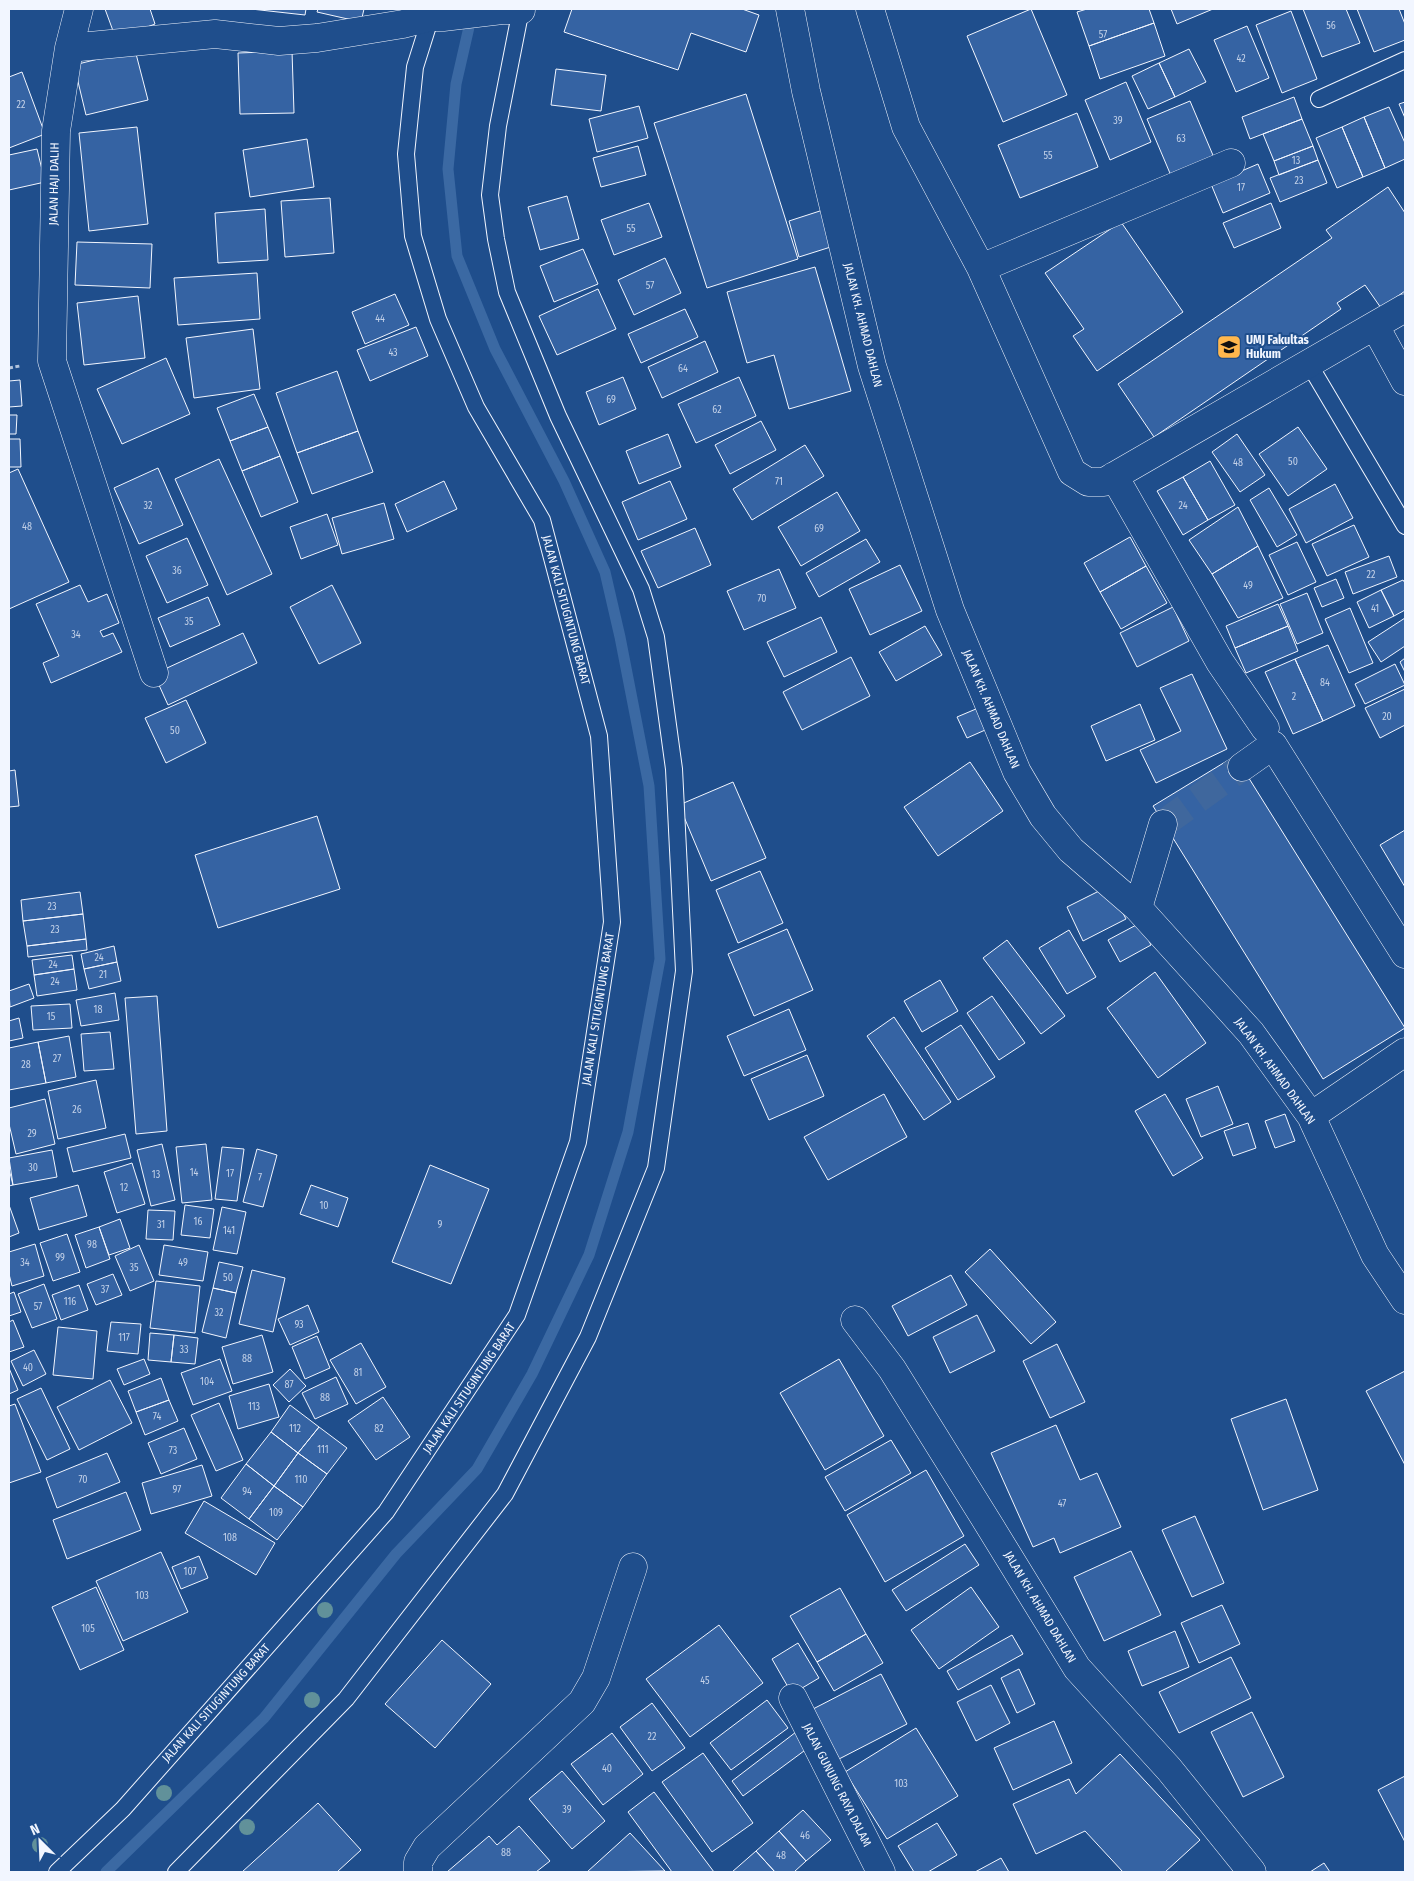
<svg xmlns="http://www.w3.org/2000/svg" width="1414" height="1881" font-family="'Fira Sans Condensed',sans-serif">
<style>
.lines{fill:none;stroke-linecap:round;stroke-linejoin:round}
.stream{stroke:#3b69a3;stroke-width:11}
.building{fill:#3563a3;stroke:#f2f6ff}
.minor-tunnel{stroke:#3f679d;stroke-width:28;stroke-dasharray:28 14;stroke-linecap:butt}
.service-casing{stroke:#f2f6ff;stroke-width:18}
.minor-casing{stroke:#f2f6ff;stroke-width:29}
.path{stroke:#b3c4dc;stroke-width:3;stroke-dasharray:4 2.5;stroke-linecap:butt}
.service{stroke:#1f4e8c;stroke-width:16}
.minor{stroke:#1f4e8c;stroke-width:28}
.tree{fill:#61919a}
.labels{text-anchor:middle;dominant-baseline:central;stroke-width:4;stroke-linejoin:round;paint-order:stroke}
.number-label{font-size:10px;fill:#c3d1e8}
.street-label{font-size:12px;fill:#f2f6ff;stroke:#1f4e8c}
.poi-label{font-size:12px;font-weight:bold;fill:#f2f6ff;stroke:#1f4e8c;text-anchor:start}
</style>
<rect width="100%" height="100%" fill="#1f4e8c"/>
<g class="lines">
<path class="stream" d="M106 1872 264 1718 396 1554 477 1469 532 1374 589 1255 628 1132 660 959 649 786 620 637 605 572 564 481 495 349 457 256 448 169 456 84 472 14"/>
</g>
<path class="building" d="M105 9H150L155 24 116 39Z
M251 9H306L305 15Z
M318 9H364L361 22 317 12Z
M572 9H742L759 15 746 52 691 33 678 70 564 32Z
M1031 9 1067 95 1003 122 967 36Z
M1087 9H1149L1154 23 1089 46 1077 12Z
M1171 9H1213L1177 24Z
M1303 9H1346L1360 43 1322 57Z
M1357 9H1399L1405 24V40L1374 52Z
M1291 11 1317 79 1282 93 1256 25Z
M1154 23 1165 56 1100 79 1089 46Z
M1247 26 1269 78 1236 92 1214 40Z
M1189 49 1206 82 1175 97 1159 63Z
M135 50 148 100 86 115 74 65Z
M292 51 294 113 240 114 238 53Z
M1159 63 1175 97 1148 109 1132 76Z
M556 69 606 75 601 111 551 105Z
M22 72 45 134 9 148V77Z
M1126 82 1151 142 1110 160 1085 100Z
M746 94 798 259 707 288 654 123Z
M1294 97 1302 119 1250 139 1242 117Z
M1190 101 1215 160 1172 178 1147 119Z
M1405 102V118L1399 104Z
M639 106 648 138 597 152 589 119Z
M1389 107 1405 143V159L1385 168 1364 117Z
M1077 113 1098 167 1020 198 998 145Z
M1364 117 1385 168 1363 177 1342 127Z
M1302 119 1313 146 1274 161 1263 134Z
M137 127 148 224 89 231 79 133Z
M1342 127 1363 177 1337 188 1316 138Z
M307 139 314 187 250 197 243 150Z
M638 146 646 175 601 187 593 158Z
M1313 146 1318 160 1279 175 1274 161Z
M37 149 45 182 9 190V155Z
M1318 160 1327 183 1280 202 1270 178Z
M1258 164 1270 193 1223 213 1211 184Z
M1388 187 1405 213V291L1381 308 1365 285 1337 303 1341 309 1154 437 1118 384 1332 238 1326 230Z
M567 196 579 239 540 250 528 207Z
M330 198 334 253 285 257 281 201Z
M649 203 662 237 614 255 601 220Z
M1271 203 1281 228 1234 248 1223 223Z
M265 209 268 260 218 263 215 213Z
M826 209 837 245 799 257 789 221Z
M1121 222 1183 312 1097 371 1073 336 1084 329 1045 273Z
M77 242 152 244 150 288 75 285Z
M583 249 598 284 554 302 540 266Z
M665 258 681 293 634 315 618 280Z
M815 267 851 391 789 409 774 355 747 363 727 292Z
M257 273 260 319 178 325 174 278Z
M598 289 616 329 557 355 539 316Z
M395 294 409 325 365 344 352 312Z
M138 296 145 358 84 365 77 303Z
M685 309 698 337 641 363 628 334Z
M416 327 428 356 370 381 357 350Z
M253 329 260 389 194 398 186 338Z
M705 341 718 372 662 398 648 367Z
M166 358 190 414 122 444 97 389Z
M337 371 358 431 297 453 276 393Z
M623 377 636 409 599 425 586 392Z
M739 377 756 416 696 443 678 404Z
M20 380 22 406 9 407V381Z
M254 394 268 427 230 441 217 408Z
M9 415H17L16 434H9Z
M761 421 776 450 730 474 715 445Z
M268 427 280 456 242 471 230 441Z
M1298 427 1327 469 1288 496 1259 454Z
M358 431 373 472 312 494 297 453Z
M668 434 681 467 639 484 626 451Z
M1237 434 1265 475 1240 492 1212 452Z
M9 439H20L21 467H9Z
M805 445 824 476 752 520 733 489Z
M280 456 298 502 261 517 242 471Z
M219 459 272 574 227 595 175 479Z
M1210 461 1235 505 1208 520 1183 477Z
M158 468 183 525 139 544 114 488Z
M18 469 69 582 9 609V473Z
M1183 477 1208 520 1183 535 1157 491Z
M444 481 457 509 407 532 395 504Z
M670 481 687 519 638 540 622 502Z
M1335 484 1353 518 1306 543 1289 509Z
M1269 488 1297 535 1277 547 1250 500Z
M837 492 860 531 801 566 778 527Z
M384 503 394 539 342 554 332 518Z
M1238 507 1258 546 1212 574 1189 540Z
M327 514 338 545 301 559 290 527Z
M1354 525 1369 557 1327 576 1312 544Z
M695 528 711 565 658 588 641 551Z
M1130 537 1146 566 1100 592 1084 563Z
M187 538 208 585 167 603 146 556Z
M866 539 880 562 819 597 806 573Z
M1297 542 1316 582 1288 595 1269 555Z
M1258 546 1283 598 1238 618 1212 574Z
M1389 556 1397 577 1353 594 1345 572Z
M900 565 922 611 870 635 849 589Z
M1146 566 1167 603 1121 629 1100 592Z
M779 569 796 608 744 630 727 591Z
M1336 579 1344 598 1322 607 1314 588Z
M1403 580 1405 583V610L1394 616 1381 590Z
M80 585 88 602 107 594 119 623 100 631 103 637 113 633 122 652 51 683 43 663 59 656 36 604Z
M332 585 361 643 319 664 290 607Z
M1381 590 1394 616 1369 628 1357 602Z
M1307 593 1323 633 1297 644 1280 604Z
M208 597 220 625 170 647 158 618Z
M1278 604 1288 626 1235 648 1226 626Z
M1173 607 1189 641 1137 667 1120 633Z
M1350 608 1373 663 1349 673 1325 619Z
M821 617 837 652 784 677 767 642Z
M1405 618V646L1381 662 1368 642Z
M925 626 942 655 896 681 879 652Z
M1288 626 1298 651 1246 673 1235 648Z
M243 633 257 663 168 705 154 674Z
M1328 645 1355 706 1323 721 1295 659Z
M851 657 870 696 802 730 783 692Z
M1405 658V672L1400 662Z
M1295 659 1323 721 1293 734 1265 672Z
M1395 664 1405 685 1365 704 1355 684Z
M1192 674 1227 749 1156 783 1140 750 1181 731 1160 688Z
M1405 689V725L1380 738 1365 708Z
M186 700 206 743 166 763 145 718Z
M1140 704 1155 740 1106 761 1091 726Z
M983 706 992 727 967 738 957 717Z
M1235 756 1405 1028 1323 1079 1153 806Z
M970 762 1003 811 938 856 904 807Z
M15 770 19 806 9 807V771Z
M733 782 766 858 711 881 679 805Z
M317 816 340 889 218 928 195 855Z
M1405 830V887L1380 845Z
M760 871 783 923 738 943 716 890Z
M1109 886 1126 919 1083 941 1067 907Z
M80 892 83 914 23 921 21 900Z
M83 914 86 939 27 946 23 921Z
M1140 923 1151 945 1120 962 1108 940Z
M787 929 813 990 754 1016 728 954Z
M1069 930 1096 977 1067 994 1039 948Z
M86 939 87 950 28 957 27 946Z
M1007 940 1065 1016 1041 1034 983 958Z
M114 946 117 962 84 969 81 954Z
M72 955 74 969 34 975 32 960Z
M117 962 121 981 89 989 84 969Z
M74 969 77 990 37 996 34 975Z
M1155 972 1206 1043 1158 1078 1107 1008Z
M940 980 958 1011 922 1032 904 1001Z
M29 984 34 998 10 1007 9 991Z
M115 993 119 1020 81 1026 76 1000Z
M157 996 167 1131 136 1134 125 998Z
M992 996 1025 1043 999 1060 967 1013Z
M70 1004 72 1028 33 1030 31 1006Z
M789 1009 806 1050 744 1076 727 1036Z
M894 1017 951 1102 924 1120 867 1036Z
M19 1018 23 1038 9 1041V1021Z
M961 1025 995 1077 958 1100 925 1048Z
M110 1032 114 1069 84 1071 81 1034Z
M69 1036 76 1077 46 1083 38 1042Z
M38 1042 46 1083 9 1090V1048Z
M807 1055 824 1096 769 1120 751 1079Z
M96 1080 106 1128 58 1139 48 1091Z
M1218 1086 1233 1124 1201 1137 1186 1099Z
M884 1094 907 1137 828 1180 804 1137Z
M1165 1094 1203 1158 1173 1176 1135 1111Z
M45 1099 55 1144 16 1154 9 1124V1108Z
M1285 1114 1295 1141 1275 1148 1265 1121Z
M1248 1123 1256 1148 1233 1156 1224 1131Z
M125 1134 131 1158 73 1172 67 1148Z
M162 1144 175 1200 151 1206 137 1150Z
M206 1144 212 1200 182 1203 176 1147Z
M222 1147 244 1149 237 1201 215 1199Z
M257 1149 277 1155 263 1207 243 1202Z
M52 1150 57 1177 13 1185 9 1158Z
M132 1163 145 1204 117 1213 104 1172Z
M430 1165 489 1189 451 1284 392 1262Z
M9 1169 13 1185 9 1186Z
M78 1185 87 1216 39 1230 30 1198Z
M311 1185 348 1198 338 1227 300 1214Z
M9 1205 19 1233 9 1237Z
M185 1205 214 1209 210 1238 181 1235Z
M222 1207 246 1212 237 1254 213 1250Z
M148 1210 175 1211 173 1240 146 1239Z
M120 1219 130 1248 109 1255 99 1227Z
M99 1227 110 1259 86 1268 75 1235Z
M67 1234 80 1272 53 1281 40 1243Z
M35 1244 44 1276 12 1286 9 1274V1252Z
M139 1245 154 1281 130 1291 115 1256Z
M164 1245 208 1252 203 1281 159 1275Z
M990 1249 1056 1322 1031 1344 965 1272Z
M219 1262 243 1267 236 1293 213 1288Z
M252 1270 285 1278 273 1332 239 1324Z
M113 1274 122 1295 96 1305 87 1284Z
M951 1275 967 1305 908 1336 892 1306Z
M156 1281 200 1286 195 1333 150 1328Z
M44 1284 57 1319 32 1328 18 1294Z
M79 1285 88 1310 61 1320 52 1295Z
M213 1288 236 1293 226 1338 202 1332Z
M14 1292 21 1312 9 1316V1294Z
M308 1305 319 1332 290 1345 278 1319Z
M977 1315 995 1351 950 1373 933 1337Z
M13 1320 24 1347 9 1352V1322Z
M111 1322 141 1324 138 1354 107 1351Z
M58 1327 97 1331 93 1379 53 1375Z
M150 1333 174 1335 171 1362 148 1360Z
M174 1335 198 1338 195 1364 171 1362Z
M262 1335 273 1372 233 1384 222 1347Z
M317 1336 330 1368 305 1379 292 1347Z
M361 1343 386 1387 356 1404 330 1360Z
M1057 1344 1085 1402 1050 1418 1023 1361Z
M34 1350 46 1374 23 1386 11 1361Z
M144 1359 150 1374 124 1385 117 1369Z
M220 1359 232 1391 193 1405 181 1373Z
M839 1359 884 1436 825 1470 780 1393Z
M9 1368 18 1390 9 1394Z
M290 1369 306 1386 289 1402 273 1385Z
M1405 1371V1465L1366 1391Z
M336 1377 348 1404 315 1419 302 1393Z
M161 1378 169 1400 136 1412 128 1391Z
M110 1380 132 1423 79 1450 57 1407Z
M269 1384 279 1417 238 1429 229 1396Z
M41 1388 70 1449 47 1460 17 1399Z
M383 1397 410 1437 376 1460 348 1421Z
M1286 1399 1318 1490 1263 1510 1231 1419Z
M169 1400 178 1421 145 1435 136 1412Z
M219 1403 243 1460 216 1471 191 1415Z
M15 1404 41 1472 9 1483V1406Z
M290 1405 319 1427 298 1453 271 1432Z
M1056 1425 1080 1480 1097 1473 1121 1527 1060 1553 1054 1538 1033 1547 991 1453Z
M319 1427 347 1448 327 1474 298 1453Z
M184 1428 197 1459 161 1474 148 1443Z
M271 1432 298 1453 274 1486 246 1464Z
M891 1440 911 1473 845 1511 825 1477Z
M107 1453 120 1482 57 1508 46 1478Z
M298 1453 327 1474 303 1507 274 1486Z
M246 1464 274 1486 249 1519 221 1498Z
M202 1465 212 1496 151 1514 142 1483Z
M926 1470 964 1536 885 1582 847 1515Z
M274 1486 303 1507 277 1540 249 1519Z
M126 1492 141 1530 67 1559 53 1520Z
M204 1501 275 1543 256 1575 185 1533Z
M1195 1516 1224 1583 1192 1597 1162 1530Z
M965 1544 979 1565 906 1611 892 1590Z
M1131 1551 1161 1615 1104 1641 1074 1577Z
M161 1552 188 1612 123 1641 96 1581Z
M199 1556 208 1578 181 1589 172 1567Z
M96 1587 124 1650 80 1670 52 1607Z
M971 1587 999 1627 939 1669 911 1630Z
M840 1588 866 1634 817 1662 790 1616Z
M1222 1605 1240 1644 1199 1663 1181 1623Z
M719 1625 763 1683 690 1737 646 1679Z
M1175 1631 1189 1667 1142 1686 1128 1651Z
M866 1634 883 1663 834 1691 817 1662Z
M1012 1635 1023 1654 958 1690 947 1671Z
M442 1640 491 1684 435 1748 385 1704Z
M798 1643 819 1678 792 1694 772 1659Z
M1231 1657 1251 1698 1179 1733 1159 1692Z
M1019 1669 1035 1704 1017 1713 1001 1678Z
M881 1674 907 1724 839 1759 813 1709Z
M991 1685 1010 1723 976 1741 957 1702Z
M767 1700 788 1728 731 1770 710 1743Z
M652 1703 685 1748 652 1771 620 1727Z
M1252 1712 1284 1777 1243 1797 1211 1732Z
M1054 1721 1072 1763 1013 1790 994 1748Z
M916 1728 958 1796 887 1839 845 1772Z
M796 1732 808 1748 743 1796 732 1781Z
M612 1733 643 1774 603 1805 571 1764Z
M703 1753 753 1823 712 1852 662 1782Z
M1120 1754 1200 1840 1165 1872H1123L1085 1831 1036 1854 1013 1804 1069 1779 1076 1794Z
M562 1771 605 1821 572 1849 529 1799Z
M1405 1776V1842L1378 1790Z
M654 1792 714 1872H672L628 1812Z
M318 1803 361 1850 337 1872H242Z
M803 1810 831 1840 806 1861 779 1831Z
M937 1823 957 1855 928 1872H914L898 1846Z
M519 1826 550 1861 536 1872H447L489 1836 497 1845Z
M779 1831 806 1861 794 1872H775L756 1851Z
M630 1833 665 1871 587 1872Z
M756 1851 775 1872H732Z
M1001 1858 1009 1872H975Z
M1324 1863 1330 1872H1310Z"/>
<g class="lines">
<path class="minor-tunnel" d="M1163 824 1242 767"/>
<defs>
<path id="service" d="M1319 99 1405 60
M1309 364 1405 526
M57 1872 123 1809 386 1512 517 1315 578 1142 612 922 599 736 542 520 476 407 438 319 413 236 406 154 415 67 432 13
M176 1872 346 1699 505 1494 588 1337 656 1168 684 971 674 769 656 637 641 589 558 416 507 292 496 239 490 195 498 126 521 9"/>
<path id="minor" d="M79 9 69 48 56 131 52 361 154 673
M790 9 806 91 872 366 950 610 1017 772 1043 816 1071 850 1138 908 1251 1033 1311 1116 1375 1255 1405 1300
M870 9 906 127 981 268 1072 472 1088 482H1104L1405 308
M69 48 215 34 279 41 317 38 403 24 431 17H443L502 10H521
M981 268 1231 163
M1375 326 1405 381
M1114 476 1220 662 1265 728
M1242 767 1273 745 1405 954
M1138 908 1163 824
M1311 1116 1405 1052
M855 1320 892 1369 991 1528 1077 1668 1169 1769 1252 1872
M793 1698 881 1872
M418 1872V1862L427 1847 582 1702 596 1678 633 1567"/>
</defs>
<use href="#service" class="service-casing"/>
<use href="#minor" class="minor-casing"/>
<path class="path" d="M9 368 20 366"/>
<use href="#service" class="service"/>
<use href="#minor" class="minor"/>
</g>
<g class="tree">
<circle cx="325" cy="1610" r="8"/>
<circle cx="312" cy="1700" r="8"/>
<circle cx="164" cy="1793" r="8"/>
<circle cx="247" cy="1827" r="8"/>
<circle cx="40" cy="1845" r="8"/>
</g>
<defs>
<symbol id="university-square" viewBox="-11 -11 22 22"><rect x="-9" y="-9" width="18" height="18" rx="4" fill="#ffb74d" stroke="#1f4e8c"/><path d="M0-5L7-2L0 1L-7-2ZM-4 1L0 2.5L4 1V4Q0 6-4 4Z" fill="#111"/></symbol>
</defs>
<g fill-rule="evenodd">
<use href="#university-square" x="1215" y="333" width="28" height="28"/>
</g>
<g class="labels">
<g class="number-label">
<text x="1331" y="26">56</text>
<text x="1103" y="35">57</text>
<text x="1241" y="59">42</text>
<text x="21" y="105">22</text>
<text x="1118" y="121">39</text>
<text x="1181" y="139">63</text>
<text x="1048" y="156">55</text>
<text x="1296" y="161">13</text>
<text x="1299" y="181">23</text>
<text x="1241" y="188">17</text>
<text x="631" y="229">55</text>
<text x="650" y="286">57</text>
<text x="380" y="319">44</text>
<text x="393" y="353">43</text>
<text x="683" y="369">64</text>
<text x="611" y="400">69</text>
<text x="717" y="410">62</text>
<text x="1293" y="462">50</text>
<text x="1238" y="463">48</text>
<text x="779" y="482">71</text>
<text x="148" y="506">32</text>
<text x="1183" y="506">24</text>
<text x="27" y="527">48</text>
<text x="819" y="529">69</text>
<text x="177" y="571">36</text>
<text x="1371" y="575">22</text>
<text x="1248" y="586">49</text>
<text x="762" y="599">70</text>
<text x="1375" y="609">41</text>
<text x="189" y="622">35</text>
<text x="76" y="635">34</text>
<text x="1325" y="683">84</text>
<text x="1294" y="697">2</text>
<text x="1387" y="717">20</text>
<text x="175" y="731">50</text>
<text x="52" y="907">23</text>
<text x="55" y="930">23</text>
<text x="99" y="958">24</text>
<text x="53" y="965">24</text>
<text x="103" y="975">21</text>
<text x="55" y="982">24</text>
<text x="98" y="1010">18</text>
<text x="51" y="1017">15</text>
<text x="57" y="1059">27</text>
<text x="26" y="1065">28</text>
<text x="77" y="1110">26</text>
<text x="32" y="1134">29</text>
<text x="33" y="1168">30</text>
<text x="194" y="1173">14</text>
<text x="230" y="1174">17</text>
<text x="156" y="1175">13</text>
<text x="260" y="1178">7</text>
<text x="124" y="1188">12</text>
<text x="324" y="1206">10</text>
<text x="198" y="1222">16</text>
<text x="161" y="1225">31</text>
<text x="440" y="1225">9</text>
<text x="229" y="1231">141</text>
<text x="92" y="1245">98</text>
<text x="60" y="1258">99</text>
<text x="25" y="1263">34</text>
<text x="183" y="1263">49</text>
<text x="134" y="1268">35</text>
<text x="228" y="1278">50</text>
<text x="105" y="1290">37</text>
<text x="70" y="1302">116</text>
<text x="38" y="1307">57</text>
<text x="219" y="1313">32</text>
<text x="299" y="1325">93</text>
<text x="124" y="1338">117</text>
<text x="184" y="1350">33</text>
<text x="247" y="1359">88</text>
<text x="28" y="1368">40</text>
<text x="358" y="1373">81</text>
<text x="207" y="1382">104</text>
<text x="289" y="1385">87</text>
<text x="325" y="1398">88</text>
<text x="254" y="1407">113</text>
<text x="157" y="1417">74</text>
<text x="295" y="1429">112</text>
<text x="379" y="1429">82</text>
<text x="323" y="1450">111</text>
<text x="173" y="1451">73</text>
<text x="83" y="1480">70</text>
<text x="301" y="1480">110</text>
<text x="177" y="1490">97</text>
<text x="247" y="1492">94</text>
<text x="1062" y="1504">47</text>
<text x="276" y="1513">109</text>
<text x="230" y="1538">108</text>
<text x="190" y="1572">107</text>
<text x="142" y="1596">103</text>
<text x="88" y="1629">105</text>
<text x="705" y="1681">45</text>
<text x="652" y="1737">22</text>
<text x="607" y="1769">40</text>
<text x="901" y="1784">103</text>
<text x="567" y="1810">39</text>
<text x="805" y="1836">46</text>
<text x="506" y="1853">88</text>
<text x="781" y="1856">48</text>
</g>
<g class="street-label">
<text transform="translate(54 184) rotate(-89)">JALAN HAJI DALIH</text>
<text transform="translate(863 325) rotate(76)">JALAN KH. AHMAD DAHLAN</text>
<text transform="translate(566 610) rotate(75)">JALAN KALI SITUGINTUNG BARAT</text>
<text transform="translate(991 709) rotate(67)">JALAN KH. AHMAD DAHLAN</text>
<text transform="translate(598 1009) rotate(-81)">JALAN KALI SITUGINTUNG BARAT</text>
<text transform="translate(1275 1071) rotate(54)">JALAN KH. AHMAD DAHLAN</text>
<text transform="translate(469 1388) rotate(-56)">JALAN KALI SITUGINTUNG BARAT</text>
<text transform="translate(1040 1607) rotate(59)">JALAN KH. AHMAD DAHLAN</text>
<text transform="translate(216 1703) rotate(-48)">JALAN KALI SITUGINTUNG BARAT</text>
<text transform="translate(837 1785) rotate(63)">JALAN GUNUNG RAYA DALAM</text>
</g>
<g class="poi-label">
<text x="1246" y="340">UMJ Fakultas<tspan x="1246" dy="14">Hukum</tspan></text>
</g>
</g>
<rect width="1414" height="1881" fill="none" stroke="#f2f6ff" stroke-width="20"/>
<g transform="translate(40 1841) rotate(336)" stroke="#1f4e8c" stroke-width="4" paint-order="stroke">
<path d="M0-4L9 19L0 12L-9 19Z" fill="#f2f6ff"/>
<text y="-8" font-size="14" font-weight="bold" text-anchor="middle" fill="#f2f6ff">N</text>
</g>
</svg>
